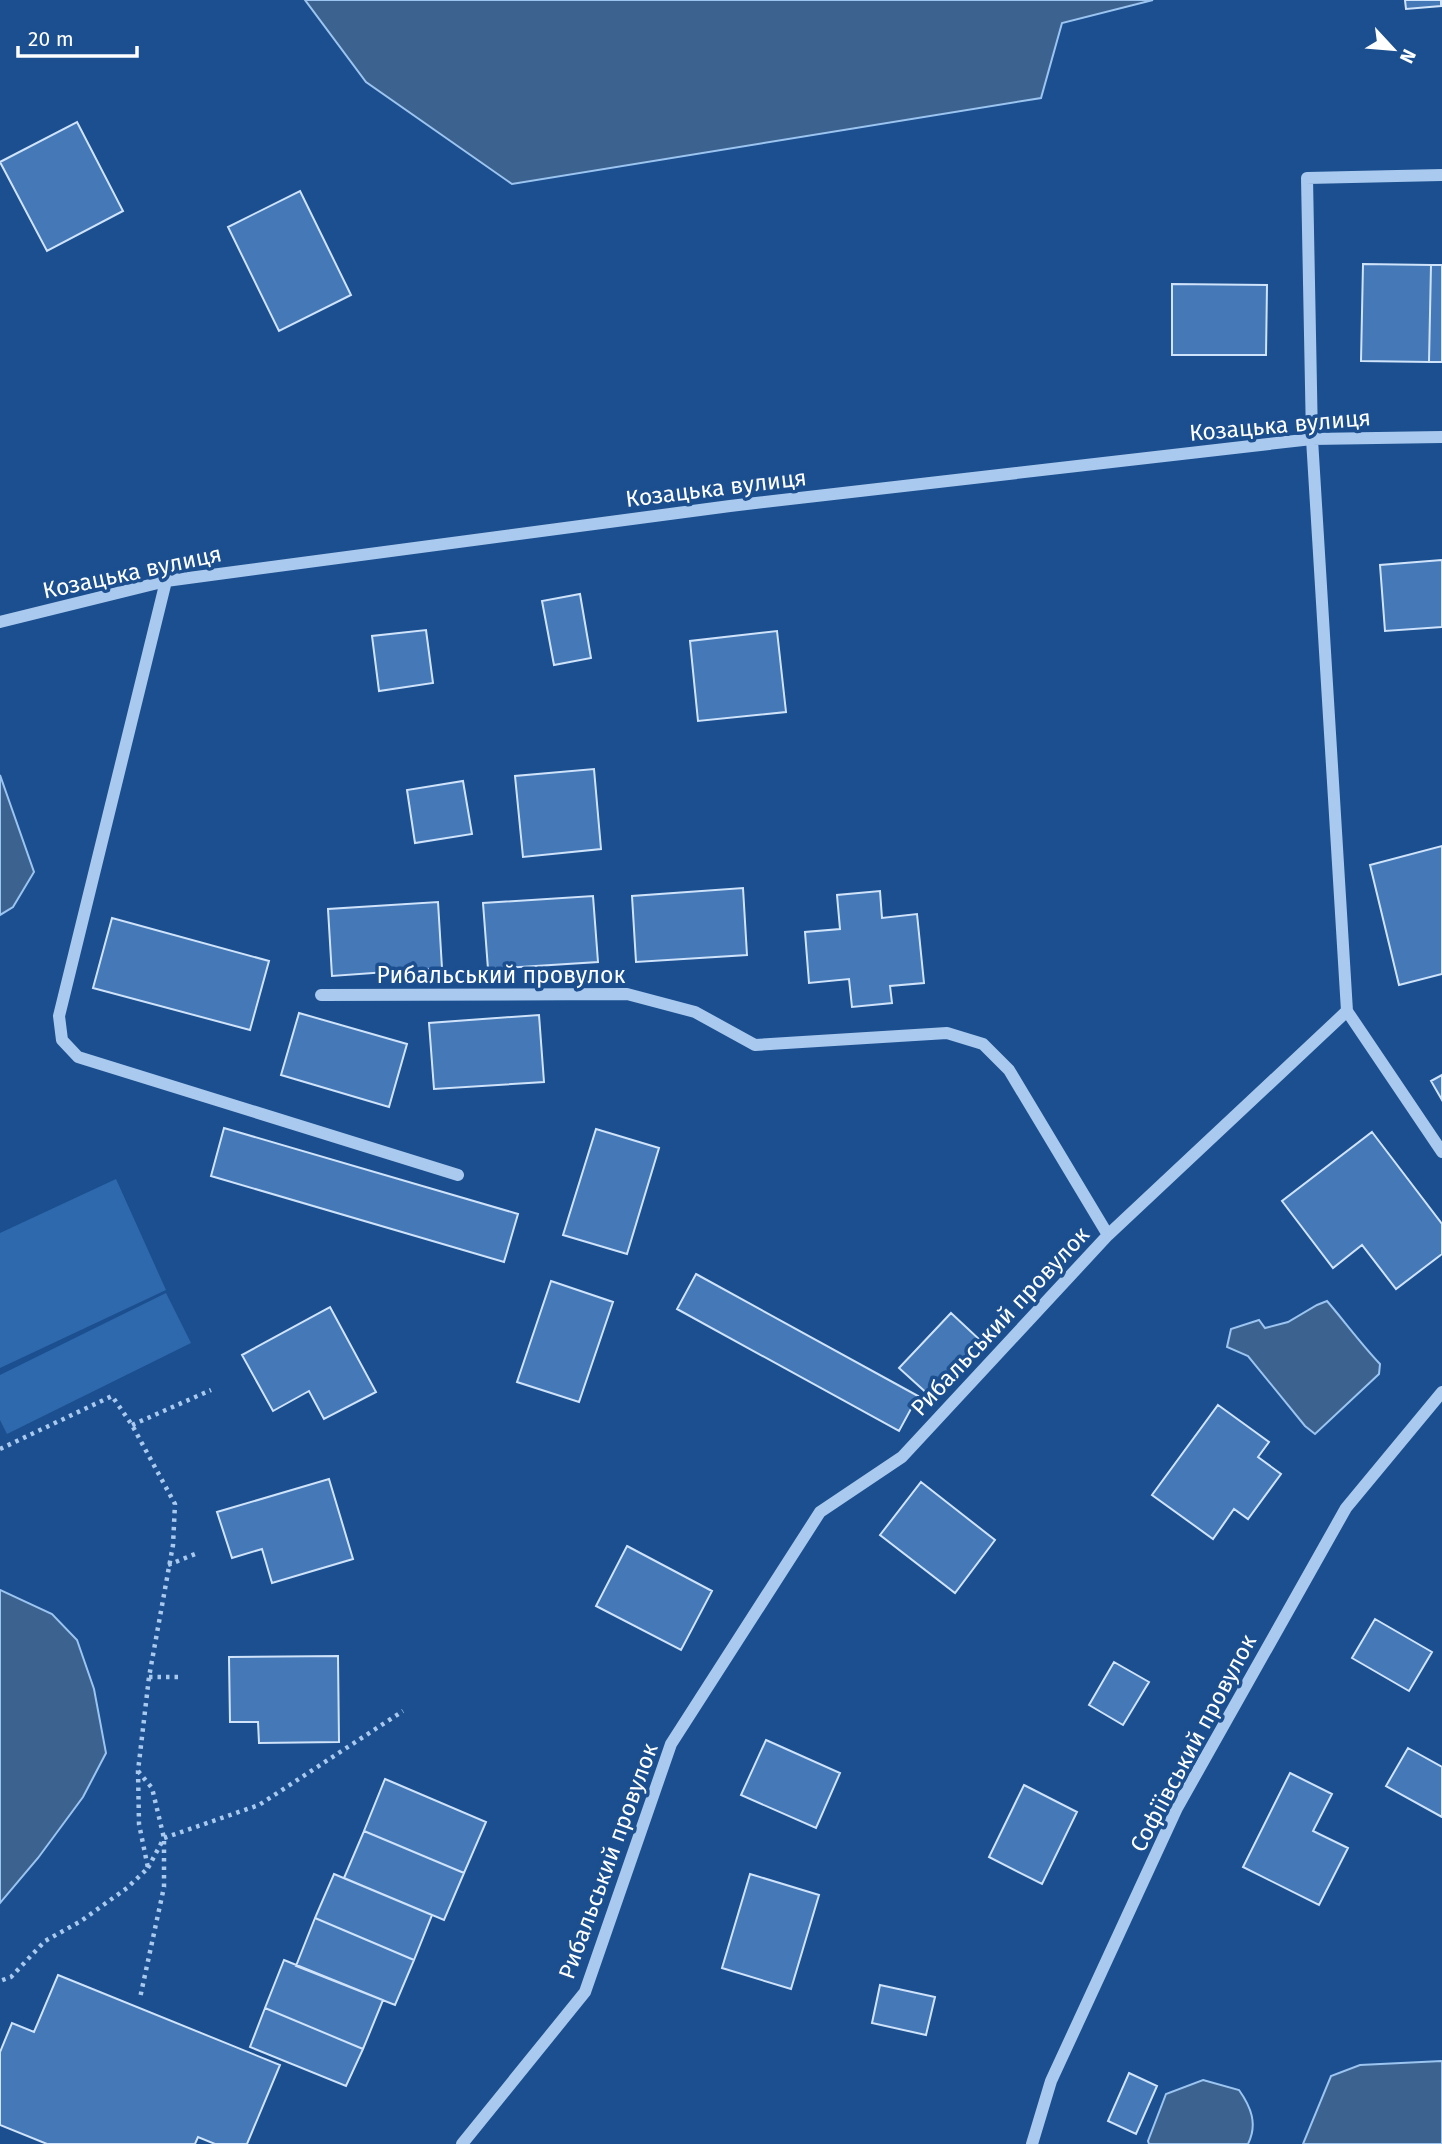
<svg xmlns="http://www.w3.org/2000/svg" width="1442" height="2144" font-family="'Fira Sans',sans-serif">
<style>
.green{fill:#2e69ad}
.water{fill:#3c6290;stroke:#9cc4f0;stroke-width:2}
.building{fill:#4478b7;stroke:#cfe3fa;stroke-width:2}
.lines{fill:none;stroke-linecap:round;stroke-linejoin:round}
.path{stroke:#a9c9ee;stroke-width:4.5;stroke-dasharray:3.5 5;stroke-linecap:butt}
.minor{stroke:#a9c9ee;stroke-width:12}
.labels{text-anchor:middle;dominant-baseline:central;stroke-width:7;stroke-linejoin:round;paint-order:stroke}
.street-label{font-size:23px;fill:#fff;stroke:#1b4f8f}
</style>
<rect width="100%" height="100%" fill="#1b4f8f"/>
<path class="green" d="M116 1179 166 1290 0 1368V1233Z
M166 1293 191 1343 7 1434 0 1420V1375Z"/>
<path class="water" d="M305 0H1153L1062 23 1041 98 512 184 366 82Z
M0 775 34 872 13 907 0 915Z
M1327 1301C1345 1322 1361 1344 1380 1364L1379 1374 1315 1434 1305 1426 1248 1356 1227 1347 1231 1329 1259 1320 1265 1328 1288 1322 1317 1305Z
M0 1590 52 1614 77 1640 94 1689 106 1753 83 1797 38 1858 0 1903Z
M1442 2061V2144H1303L1331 2076 1360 2065Z
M1203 2080 1239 2090C1251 2107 1258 2124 1248 2144H1149L1148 2141 1166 2094Z"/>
<path class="building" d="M1405 0H1441V6L1406 9Z
M77 122 123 211 47 251 0 162Z
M300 191 351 295 279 331 228 227Z
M1363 264 1431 265 1429 362 1361 361Z
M1431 265H1442V362H1429Z
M1172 284 1267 285 1266 355H1172Z
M1442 560V627L1385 631 1380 565Z
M580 594 591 658 554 665 542 601Z
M426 630 433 683 379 691 372 636Z
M777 631 786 712 698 721 690 641Z
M594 769 601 849 523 857 515 776Z
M463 781 472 834 415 843 407 790Z
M1442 846V974L1399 985 1370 865Z
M743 888 747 955 636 962 632 896Z
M880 891 882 918 917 914 924 983 890 986 892 1003 852 1007 849 979 809 983 805 932 840 929 837 895Z
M593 896 598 962 488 969 483 903Z
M438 902 442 968 332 976 328 909Z
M112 918 269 961 250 1030 93 988Z
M299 1013 407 1044 389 1107 281 1075Z
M539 1015 544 1082 434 1089 429 1023Z
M1442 1075V1100L1431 1081Z
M224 1128 518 1214 504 1262 211 1176Z
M596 1129 659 1148 627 1254 563 1235Z
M1372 1132 1442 1224V1254L1396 1289 1362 1245 1333 1268 1282 1201Z
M696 1274 918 1396 899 1431 677 1309Z
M551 1281 613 1302 579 1402 517 1382Z
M330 1307 376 1392 324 1419 309 1391 273 1411 242 1355Z
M951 1313 981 1341 930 1396 899 1368Z
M1218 1405 1269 1442 1258 1457 1281 1474 1248 1519 1234 1509 1213 1539 1152 1495Z
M329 1479 353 1559 272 1583 262 1549 232 1558 217 1512Z
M921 1482 995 1540 955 1593 880 1535Z
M627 1546 712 1591 681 1650 596 1606Z
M1375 1619 1432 1652 1409 1691 1352 1658Z
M338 1656 339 1742 259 1743 258 1722H230L229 1657Z
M1114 1662 1149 1682 1123 1725 1089 1705Z
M766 1740 840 1773 816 1828 741 1795Z
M1408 1748 1442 1767V1817L1386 1786Z
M1290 1773 1332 1794 1313 1831 1348 1848 1319 1905 1243 1867Z
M385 1779 486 1822 464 1873 364 1831Z
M1024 1785 1077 1812 1042 1884 989 1857Z
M364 1831 464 1873 444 1920 344 1878Z
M334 1874 432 1915 414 1960 315 1918Z
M750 1874 819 1895 791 1989 722 1968Z
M315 1918 414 1960 395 2005 296 1966Z
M284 1960 383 2000 363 2049 265 2008Z
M58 1975 280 2065 247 2144H215L198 2137 195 2144H47L0 2125V2052L12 2023 34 2032Z
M880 1985 935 1997 926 2035 872 2023Z
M265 2008 363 2049 346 2086 250 2047Z
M1129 2073 1157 2086 1136 2134 1108 2121Z"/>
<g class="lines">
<path class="path" d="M132 1425 211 1390
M0 1449 112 1396 132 1425 175 1504 173 1545 149 1677 138 1771 139 1824 148 1868 127 1888 81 1921 45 1941 11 1977 0 1981
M168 1565 195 1554
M149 1677H181
M138 1771 152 1788 164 1838V1887L140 1998
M148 1868 164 1838 259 1805 403 1711"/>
<path class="minor" d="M1442 175 1307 178 1312 439 1347 1011 1442 1152
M166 581 59 1016 62 1040 78 1057 458 1175
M0 622 166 581 730 506 1312 439 1442 437
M321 995 627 994 695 1012 755 1045 947 1033 983 1044 1009 1070 1108 1235 902 1457 820 1512 671 1744 585 1992 462 2144
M1108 1235 1347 1011
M1032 2144 1051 2081 1177 1808 1346 1508 1442 1392"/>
</g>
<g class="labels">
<g class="street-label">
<text transform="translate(1280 425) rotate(-5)">Козацька вулиця</text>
<text transform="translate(716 488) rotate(-7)">Козацька вулиця</text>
<text transform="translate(132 572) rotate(-12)">Козацька вулиця</text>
<text x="501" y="975">Рибальський провулок</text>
<text transform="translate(1000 1321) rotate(-47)">Рибальський провулок</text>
<text transform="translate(1193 1743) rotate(-62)">Софіївський провулок</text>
<text transform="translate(608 1861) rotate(-70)">Рибальський провулок</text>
</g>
</g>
<g transform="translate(1393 49) rotate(116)" stroke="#1b4f8f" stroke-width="5" paint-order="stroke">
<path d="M0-5L12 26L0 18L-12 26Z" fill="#ffffff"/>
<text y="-10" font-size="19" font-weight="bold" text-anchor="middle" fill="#ffffff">N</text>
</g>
<path d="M18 46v10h119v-10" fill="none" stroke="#ffffff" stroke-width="3.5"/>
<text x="28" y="46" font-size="21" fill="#ffffff" stroke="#1b4f8f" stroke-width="5" paint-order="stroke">20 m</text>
</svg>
